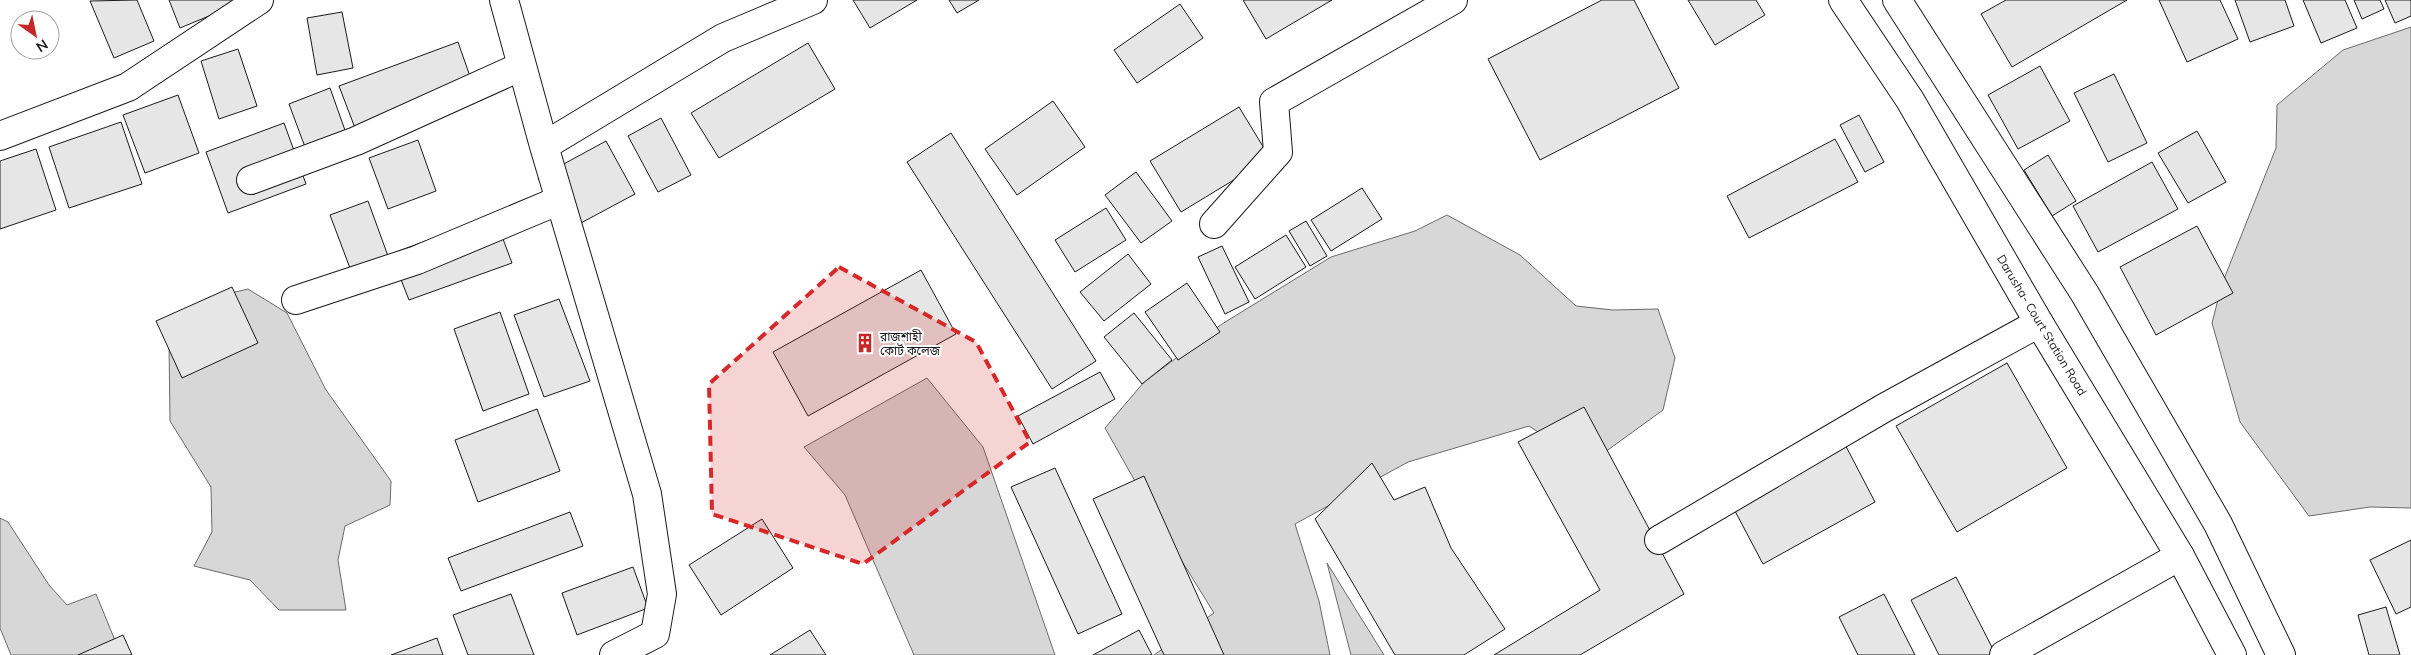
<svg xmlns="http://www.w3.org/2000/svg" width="2411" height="655" font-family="Mulish,'Noto Sans Bengali',sans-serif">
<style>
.water{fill:#d7d7d7;stroke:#6a6a6a}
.building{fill:#e6e6e6;stroke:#1a1a1a}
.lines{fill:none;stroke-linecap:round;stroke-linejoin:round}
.street-casing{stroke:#1a1a1a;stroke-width:30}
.secondary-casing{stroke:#1a1a1a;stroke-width:30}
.street{stroke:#fff;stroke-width:28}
.secondary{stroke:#fff;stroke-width:28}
.marked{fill:#d62828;fill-opacity:0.2;stroke:#d62828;stroke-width:4;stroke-dasharray:10 6;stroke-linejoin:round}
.labels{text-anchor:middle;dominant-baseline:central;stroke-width:4;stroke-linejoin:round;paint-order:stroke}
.street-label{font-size:12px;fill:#1a1a1a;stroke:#fff}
.poi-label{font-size:12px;fill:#1a1a1a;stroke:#fff;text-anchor:start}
</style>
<rect width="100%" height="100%" fill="#fff"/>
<path class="water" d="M2411 27V508L2370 507 2309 516 2240 422 2212 323 2222 284 2276 148 2277 105 2343 50Z
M1447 215 1520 255 1576 306 1613 310 1658 309 1675 358 1663 410 1605 452 1579 459 1529 426 1408 462 1295 524 1319 601 1330 655H1154L1214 613 1162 529 1105 428 1144 382 1222 324 1331 257 1415 231Z
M248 289 287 313 326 390 391 481 390 505 345 526 338 560 346 610H279L250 580 194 566 212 532 211 487 170 421 169 343 205 299Z
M927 378 983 447 1055 655H914L845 495 804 447Z
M0 518 8 522 49 585 67 605 96 594 121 655H11L0 628Z
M1327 563 1384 655H1351Z"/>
<path class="building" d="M137 0 154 41 114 58 90 1Z
M169 0H236L238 4 180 28Z
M853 0H917L870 28Z
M949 0H979L957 13Z
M1243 0H1332L1266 39Z
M1602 0H1634L1679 88 1540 160 1488 59Z
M1688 0H1756L1765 15 1715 45Z
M2006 0H2127L2012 67 1981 14Z
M2159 0H2220L2238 39 2187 62Z
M2235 0H2285L2294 26 2250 42Z
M2303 0H2345L2357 28 2321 43Z
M2354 0H2380L2384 9 2362 19Z
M2385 0H2411V16L2395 23Z
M1180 4 1203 38 1137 83 1114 50Z
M342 12 353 68 317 75 307 18Z
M458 42 473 85 355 128 339 86Z
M808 43 835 89 719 158 691 113Z
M238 49 257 106 219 119 201 61Z
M2040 66 2070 121 2018 149 1988 95Z
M2114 74 2147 143 2108 162 2074 93Z
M330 88 346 133 305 147 289 104Z
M178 95 199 153 145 173 123 115Z
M1053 101 1085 147 1017 195 985 149Z
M1239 107 1270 158 1181 212 1150 161Z
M1859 115 1884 162 1865 172 1840 125Z
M661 118 691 175 658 192 628 136Z
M121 122 142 184 69 208 49 147Z
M284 123 306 184 228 213 206 152Z
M2197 131 2226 182 2188 203 2158 153Z
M951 133 1096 361 1052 389 907 162Z
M1835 139 1858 182 1749 238 1727 196Z
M418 140 436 191 388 209 369 158Z
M606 141 635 194 566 231 538 178Z
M36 149 56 210 0 229V161Z
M2048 155 2076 201 2052 216 2024 170Z
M2152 162 2178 209 2098 252 2073 206Z
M1136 172 1172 221 1141 243 1105 195Z
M1362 188 1382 219 1331 251 1311 220Z
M368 201 396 278 359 292 330 215Z
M1106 208 1126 240 1075 272 1055 240Z
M494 215 512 263 409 300 391 254Z
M1306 221 1327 256 1310 266 1289 231Z
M2197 226 2233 293 2156 335 2120 267Z
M1286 235 1306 267 1255 299 1235 267Z
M1222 246 1249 302 1225 314 1198 257Z
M1128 254 1151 284 1104 321 1080 292Z
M921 270 956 334 808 416 773 352Z
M1187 283 1220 332 1178 360 1145 312Z
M232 287 258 343 182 378 156 321Z
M559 299 590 381 544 397 514 315Z
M500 312 529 394 483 411 454 329Z
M1134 313 1172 360 1142 384 1104 337Z
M2007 363 2067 468 1957 532 1896 426Z
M1100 372 1115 399 1033 444 1018 416Z
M1584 407 1684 594 1580 655H1494L1600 590 1518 442Z
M537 409 560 471 478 502 455 440Z
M1839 433 1875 502 1763 564 1726 494Z
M1372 463 1394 500 1425 487 1451 548 1505 629 1464 655H1395L1315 519Z
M1055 468 1122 614 1078 634 1011 487Z
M1144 476 1224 655H1164L1093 499Z
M570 512 583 546 461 591 448 558Z
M762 519 793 568 721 615 689 565Z
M2411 540V607L2396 614 2370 560Z
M633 567 648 608 577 635 562 593Z
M1956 577 1996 655H1939L1911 600Z
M511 594 534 655H468L453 615Z
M1884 594 1915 655H1858L1839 617Z
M2386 607 2400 655H2369L2358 615Z
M810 630 826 655H770Z
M1139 630 1152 655H1093Z
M123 635 132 655H78Z
M437 638 443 655H391Z"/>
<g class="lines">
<defs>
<path id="street" d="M504 0 544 146 647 494 662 594 655 634 614 655
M0 136 128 87 259 0
M544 146 723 38 813 0
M251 180 356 141 522 66
M1214 224 1278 152 1274 102 1453 0
M296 300 417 260 560 200
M1659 540 1884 408 2039 323
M2004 655 2180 556"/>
<path id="secondary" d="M1843 0 1910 100 2039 323 2180 556 2232 655
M1897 0 2085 294 2218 524 2281 655"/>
</defs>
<use href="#street" class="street-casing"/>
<use href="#secondary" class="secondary-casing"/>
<use href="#street" class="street"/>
<use href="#secondary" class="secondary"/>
</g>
<path class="marked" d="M839 267 976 342 1030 442 863 564 712 514 709 384Z"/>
<defs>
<symbol id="building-bare" viewBox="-9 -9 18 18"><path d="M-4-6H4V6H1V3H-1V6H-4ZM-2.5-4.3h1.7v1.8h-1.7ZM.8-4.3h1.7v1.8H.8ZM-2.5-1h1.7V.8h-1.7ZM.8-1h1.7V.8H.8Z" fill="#c62828" stroke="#fff" stroke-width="2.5" paint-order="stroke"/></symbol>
</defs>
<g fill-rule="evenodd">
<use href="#building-bare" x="851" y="329" width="28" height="28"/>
</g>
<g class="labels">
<g class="street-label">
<text transform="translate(2042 325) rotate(59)">Darusha- Court Station Road</text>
</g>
<g class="poi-label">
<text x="880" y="336">রাজশাহী<tspan x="880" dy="14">কোর্ট কলেজ</tspan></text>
</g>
</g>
<g transform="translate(35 35) rotate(147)"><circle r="24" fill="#ffffff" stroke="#a3a3a3"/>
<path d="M0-4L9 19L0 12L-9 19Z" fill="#c62828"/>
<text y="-8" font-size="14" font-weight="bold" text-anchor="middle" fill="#1a1a1a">N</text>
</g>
</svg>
